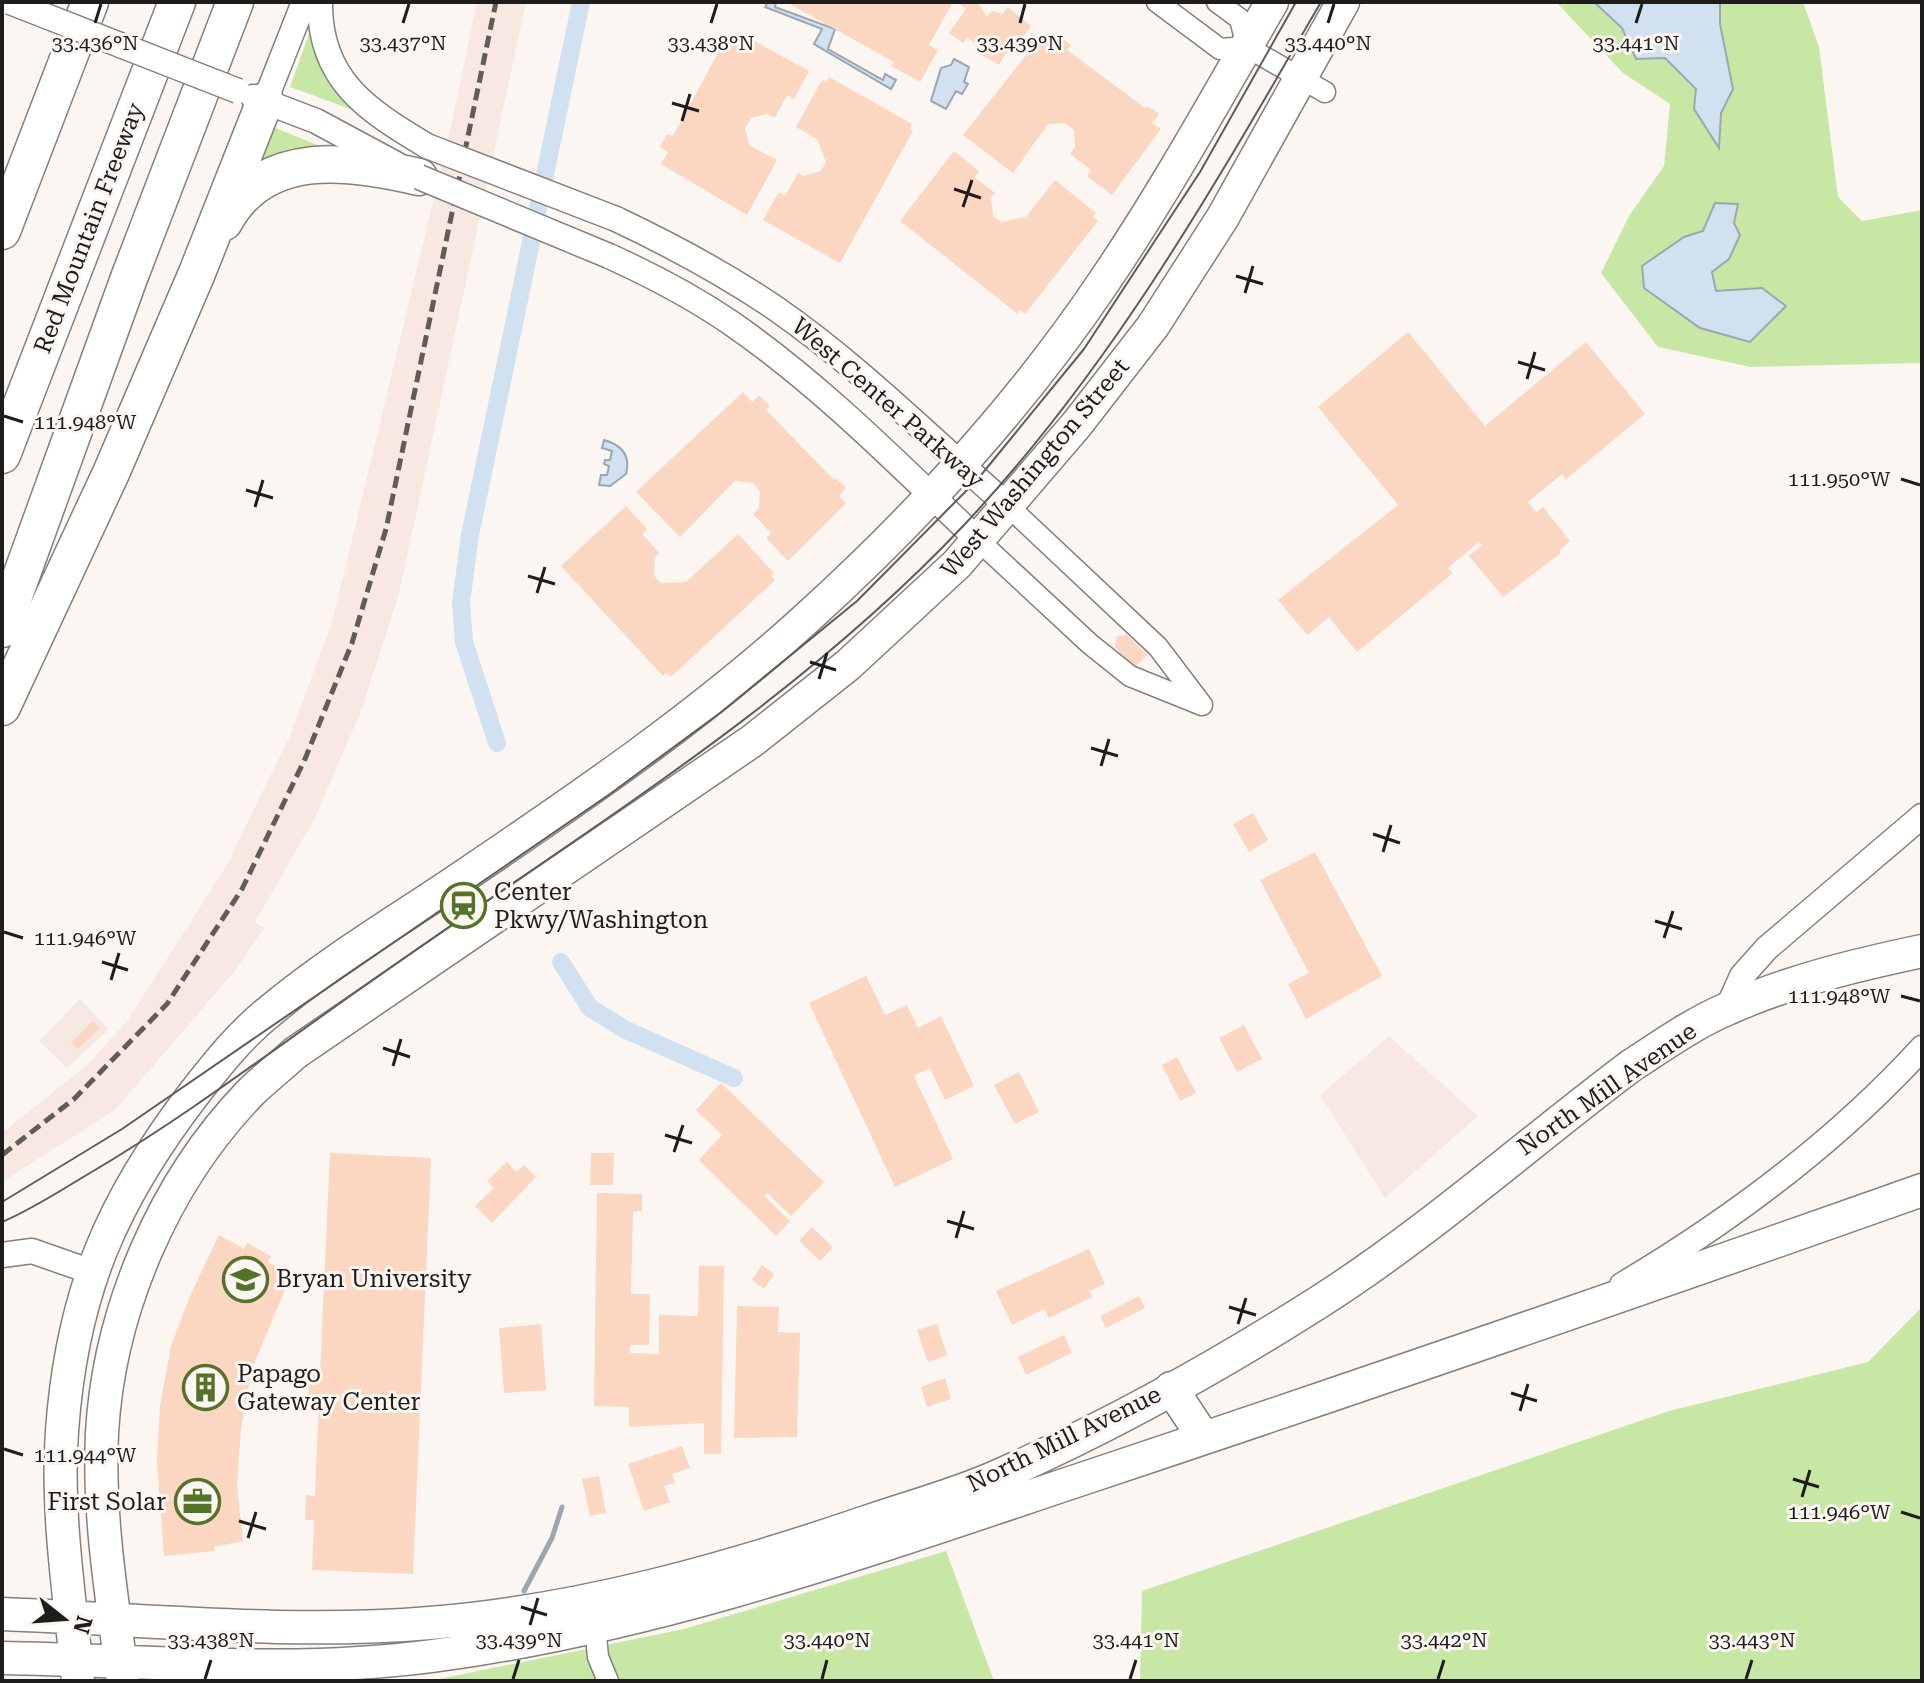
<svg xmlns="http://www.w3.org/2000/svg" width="1924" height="1683" font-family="'Roboto Serif',serif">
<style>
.built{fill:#f7e9e1}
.green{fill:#c8e7a4;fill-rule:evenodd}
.water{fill:#d2e1ef;stroke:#9ca6b0;stroke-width:2}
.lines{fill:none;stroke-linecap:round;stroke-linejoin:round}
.stream{stroke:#9ca6b0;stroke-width:5}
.canal{stroke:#d2e1ef;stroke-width:18}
.building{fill:#fbd6c0}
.minor-casing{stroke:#85807c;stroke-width:23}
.tertiary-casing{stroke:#85807c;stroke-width:27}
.primary-casing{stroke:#85807c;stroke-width:35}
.motorway-casing{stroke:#85807c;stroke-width:39}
.minor{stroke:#fff;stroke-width:20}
.tertiary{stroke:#fff;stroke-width:24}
.primary{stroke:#fff;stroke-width:32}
.motorway{stroke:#fff;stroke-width:36}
.tram{stroke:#5f5c5a;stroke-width:2}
.rail{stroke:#5f5c5a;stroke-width:5;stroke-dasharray:12 6;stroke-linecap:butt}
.tertiary-bridge-casing{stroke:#85807c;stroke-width:27;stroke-linecap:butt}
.tertiary-bridge{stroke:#fff;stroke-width:24}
.ticks{fill:none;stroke:#1f1d1c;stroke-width:3}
.labels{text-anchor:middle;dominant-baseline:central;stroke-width:6;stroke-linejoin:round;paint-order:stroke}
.street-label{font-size:24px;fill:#1f1d1c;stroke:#fcf6f2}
.poi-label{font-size:24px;fill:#1f1d1c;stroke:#fcf6f2;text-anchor:start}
.ticks-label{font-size:20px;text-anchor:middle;fill:#1f1d1c;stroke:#fcf6f2;stroke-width:6;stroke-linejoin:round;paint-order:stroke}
</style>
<rect width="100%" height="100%" fill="#fcf6f2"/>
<path class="built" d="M477 2H526L399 594 361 711 315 818 255 922 264 928 234 972 115 1110 2 1182V1133L87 1065 127 1021 225 868 290 736 333 619 449 135Z
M80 999 109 1029 67 1068 39 1041Z
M1389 1036 1478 1116 1385 1198 1320 1095Z"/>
<path class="green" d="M1556 2H1594L1622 28 1627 38 1665 58 1696 90 1719 147 1721 113 1733 89 1720 24V2H1803L1819 47 1838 197 1862 221 1922 210V363L1751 367 1658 347 1601 273 1629 216 1664 166 1670 104 1623 73ZM1738 204 1729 259 1712 272 1716 291 1762 288 1673 306 1644 288 1643 266 1684 237 1703 231Z
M309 34H313L331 83 353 110 290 87Z
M273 127 332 151 253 173Z
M1922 1307V1681H1140L1142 1591 1669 1411 1868 1362Z
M946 1551 994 1681H430L684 1629Z"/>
<path class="water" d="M768 2H776L775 7 835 29 828 49 883 80 885 74 896 80 891 89 814 44 822 29 765 7Z
M1594 2H1720V24L1733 89 1721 113 1719 148 1694 109 1696 89 1665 58 1636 59 1622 28Z
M954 59 969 67 964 82 968 84 962 94 956 91 946 109 931 101 941 68 951 65Z
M1715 203 1738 204 1734 223 1740 235 1729 259 1712 272 1716 291 1762 288 1786 306 1750 342 1700 328 1644 288 1642 266 1684 237 1703 231Z
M604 440C622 445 631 455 626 474L610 486 599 485 601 475H607L609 466 604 464 605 460H610L612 451 602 448Z"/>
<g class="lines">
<path class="stream" d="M524 1591 552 1538 562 1507"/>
<path class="canal" d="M497 743 464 642 461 603 470 535 581 2
M561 962 590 1008 626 1030 734 1078"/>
</g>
<path class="building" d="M786 2H953L929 45 938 50 920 82 891 66 894 62Z
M964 2H977L987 16 993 11 1002 14 1008 7 1031 26 1011 55 1006 53 999 65 973 50 977 44 967 38 963 43 949 33 966 9 961 5Z
M738 32 809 71 794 99 787 95 775 118 767 114 751 118 745 128 749 145 777 160 747 215 661 164 668 152 660 147 667 134 673 136 719 51 716 49 723 36 732 41Z
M1042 35 1052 43 1059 36 1071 45 1067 50 1145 108 1147 106 1159 114 1152 123 1161 129 1112 195 1087 176 1091 170 1070 154 1075 147 1074 130 1065 123 1048 124 1013 173 963 135Z
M829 77 912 124 910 129 913 131 840 263 763 220 779 192 785 196 798 173 803 176 821 171 826 162 817 139 796 127 822 80 826 82Z
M954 151 979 171 974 177 995 193 991 197 993 216 1001 222 1026 217 1055 180 1096 213 1093 217 1098 221 1025 314 1020 310 1018 314 900 221Z
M1408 332 1485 426 1586 342 1645 414 1566 479 1562 474 1528 502 1536 512 1543 507 1570 541 1559 551 1561 553 1503 597 1469 556 1482 545 1479 542 1448 568 1453 573 1357 652 1329 617 1307 635 1278 600 1398 505 1318 407Z
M743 392 752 402 759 396 770 406 766 410 834 480 836 478 846 488 839 496 846 503 788 561 766 538 771 533 753 514 759 508 760 491 753 483 735 481 680 537 636 492Z
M626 506 647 529 642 534 659 553 655 557 654 576 661 583 686 582 738 534 774 573 771 576 775 580 671 677 667 673 663 676 561 566Z
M1127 635 1147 655 1135 667 1115 647 1117 636Z
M1253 813 1268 840 1249 852 1233 824Z
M1315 852 1382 976 1306 1019 1288 984 1309 973 1260 880Z
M866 976 885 1015 907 1005 918 1028 941 1016 974 1086 945 1100 930 1068 914 1076 953 1159 895 1187 809 1003Z
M93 1021 100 1028 78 1049 71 1043Z
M1244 1025 1262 1059 1237 1072 1219 1038Z
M1177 1057 1196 1093 1180 1101 1162 1065Z
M1019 1072 1039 1112 1015 1124 994 1085Z
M721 1083 824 1182 791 1216 767 1193 764 1196 790 1221 776 1236 699 1160 722 1135 696 1110Z
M330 1153 431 1158 413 1574 312 1570 314 1520H305L306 1495 315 1496 319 1400H308L310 1375H320Z
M591 1153H614L613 1185H590Z
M507 1162 516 1172 524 1165 536 1177 492 1223 475 1206 494 1188 487 1181Z
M597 1193 642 1194V1211H633L631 1294H650L649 1345H630V1353L659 1354V1315L698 1316 699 1266H724L721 1454H704V1423L629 1427V1407L594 1406Z
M812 1227 833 1247 820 1261 799 1241Z
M219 1235 244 1249 247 1243 271 1256 268 1262 291 1275 252 1369 241 1429 237 1485 243 1541 214 1547 215 1551 164 1556 157 1462 160 1406 171 1346 190 1296Z
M1089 1249 1105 1284 1089 1291 1092 1297 1049 1318 1044 1309 1012 1325 996 1291Z
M762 1265 774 1274 764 1289 752 1280Z
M1139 1296 1145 1308 1106 1328 1100 1316Z
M737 1306 779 1307 778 1332 800 1333 797 1437 734 1438Z
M541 1324 546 1390 504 1393 499 1328Z
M937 1324 947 1355 928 1362 917 1330Z
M1064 1335 1072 1353 1026 1375 1018 1357Z
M945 1378 951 1399 927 1407 921 1387Z
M682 1446 690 1468 672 1474 675 1483 664 1486 670 1502 644 1511 628 1464Z
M599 1476 606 1513 590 1516 582 1479Z"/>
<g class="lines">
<defs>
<path id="minor" d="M1157 2 1220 49 1247 47 1325 92
M1217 2 1240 19 1247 47
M1008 506 1158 647 1202 705
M978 540 1090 644 1130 676 1202 705
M594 1615 598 1657 608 1681"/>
<path id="tertiary" d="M320 2C319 80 367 110 427 146
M253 97 316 121 396 164
M265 101 304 2
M616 219C671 245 725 274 775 308 859 366 931 439 1008 506
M609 256C651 275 693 297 731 323 821 385 899 465 978 540
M1727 1009 1742 976 1767 948 1922 816
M2 1255 32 1251 92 1272
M1622 1285C1733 1219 1835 1143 1922 1048"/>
<path id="primary" d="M1171 1388 1204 1438
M2 1614C144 1619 288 1635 430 1623 581 1611 729 1569 872 1520 913 1506 958 1494 998 1476 1109 1427 1217 1367 1319 1302 1429 1232 1528 1143 1632 1065 1663 1045 1694 1023 1727 1009 1789 981 1856 965 1922 951
M2 1658C145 1660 289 1675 432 1656 659 1626 872 1549 1088 1477 1367 1384 1645 1288 1922 1190
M78 1681C70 1598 56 1514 62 1431 72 1292 112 1200 196 1091 219 1062 241 1034 270 1011 331 960 401 919 467 874 585 794 702 714 807 618 916 519 1021 405 1103 283 1165 192 1217 97 1272 2
M123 1681C112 1599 98 1516 102 1433 109 1310 164 1182 250 1093 264 1079 280 1067 295 1053L752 741 848 665 957 564 1077 424 1153 326 1223 217 1343 2"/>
<path id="motorway" d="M224 222C264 147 352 161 419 177
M2 231 90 2
M2 455 177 2
M2 629 129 278 235 2
M2 707 111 473 197 273 265 101"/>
</defs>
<use href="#minor" class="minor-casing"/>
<use href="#tertiary" class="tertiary-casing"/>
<use href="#primary" class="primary-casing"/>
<use href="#motorway" class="motorway-casing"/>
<use href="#minor" class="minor"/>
<use href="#tertiary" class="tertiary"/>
<use href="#primary" class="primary"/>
<use href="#motorway" class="motorway"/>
<path class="tram" d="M2 1202 122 1129 610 794 720 713 857 601 977 480 1084 349 1200 172 1296 2
M2 1222C33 1209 61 1190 90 1173 185 1117 273 1050 363 987 569 840 790 710 965 524 1112 367 1214 187 1321 2"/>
<path class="rail" d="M2 1155 74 1099 167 1004 242 889 305 759 352 643 386 529 496 2"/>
<defs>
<path id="tertiary-bridge" d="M10 2 238 91
M427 146 616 219
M419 177 609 256"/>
</defs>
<use href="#tertiary-bridge" class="tertiary-bridge-casing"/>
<use href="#tertiary-bridge" class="tertiary-bridge"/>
</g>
<path class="ticks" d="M95 23 101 4M403 23 409 4M711 23 717 4M1020 23 1025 4M1328 23 1334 4M1636 23 1642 4M672 103 699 111M682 121 690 94M954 189 981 198M963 207 972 180M1236 276 1263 284M1245 293 1253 266M1518 362 1545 370M1527 379 1535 352M4 416 23 422M1901 479 1920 485M246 490 273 498M255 507 263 480M528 576 555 584M537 593 545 567M810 662 836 670M819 679 827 653M1091 748 1118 756M1101 766 1109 739M1373 834 1400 843M1383 852 1391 825M1655 921 1682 929M4 932 23 938M1664 938 1673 911M102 962 128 970M111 980 119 953M1901 996 1920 1001M383 1048 410 1057M393 1066 401 1039M665 1135 692 1143M674 1152 683 1125M947 1221 974 1229M956 1238 964 1211M1229 1307 1256 1315M1238 1324 1246 1298M1511 1393 1537 1401M1520 1411 1528 1384M4 1449 23 1455M1793 1479 1819 1487M1802 1497 1810 1470M1901 1512 1920 1518M239 1521 266 1529M248 1538 256 1512M521 1607 547 1615M530 1625 538 1598M205 1679 211 1660M513 1679 519 1660M822 1679 827 1660M1130 1679 1136 1660M1438 1679 1444 1660M1746 1679 1752 1660"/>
<defs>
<symbol id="station-ring" viewBox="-11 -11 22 22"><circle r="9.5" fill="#fcf6f2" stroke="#557328" stroke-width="1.5"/><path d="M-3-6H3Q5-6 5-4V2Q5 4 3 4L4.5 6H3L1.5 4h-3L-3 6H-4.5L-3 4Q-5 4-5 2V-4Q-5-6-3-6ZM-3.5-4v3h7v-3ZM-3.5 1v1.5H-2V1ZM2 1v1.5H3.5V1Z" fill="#557328"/></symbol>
<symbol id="university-ring" viewBox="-11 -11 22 22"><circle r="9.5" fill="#fcf6f2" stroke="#557328" stroke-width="1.5"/><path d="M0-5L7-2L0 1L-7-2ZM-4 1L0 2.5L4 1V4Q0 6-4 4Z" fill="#557328"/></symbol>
<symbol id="building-ring" viewBox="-11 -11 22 22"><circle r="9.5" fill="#fcf6f2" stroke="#557328" stroke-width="1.5"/><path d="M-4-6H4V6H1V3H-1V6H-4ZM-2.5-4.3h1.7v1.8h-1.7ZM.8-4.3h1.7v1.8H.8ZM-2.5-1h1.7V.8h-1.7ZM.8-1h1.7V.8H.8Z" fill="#557328"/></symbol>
<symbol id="office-ring" viewBox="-11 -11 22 22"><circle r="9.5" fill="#fcf6f2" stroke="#557328" stroke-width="1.5"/><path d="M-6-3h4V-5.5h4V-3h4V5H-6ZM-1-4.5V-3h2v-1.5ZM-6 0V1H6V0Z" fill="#557328"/></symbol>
</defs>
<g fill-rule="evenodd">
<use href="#station-ring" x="438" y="880" width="51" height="51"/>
<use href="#university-ring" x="220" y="1254" width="51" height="51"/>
<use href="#building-ring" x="180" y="1362" width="51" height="51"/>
<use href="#office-ring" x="172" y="1476" width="51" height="51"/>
</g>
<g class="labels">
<g class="street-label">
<text transform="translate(89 228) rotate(-69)">Red Mountain Freeway</text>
<text transform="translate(888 403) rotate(41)">West Center Parkway</text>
<text transform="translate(1035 468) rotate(-50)">West Washington Street</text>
<text transform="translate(1607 1089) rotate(-35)">North Mill Avenue</text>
<text transform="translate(1064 1439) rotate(-26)">North Mill Avenue</text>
</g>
<g class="poi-label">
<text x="494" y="892">Center<tspan x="494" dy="28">Pkwy/Washington</tspan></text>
<text x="276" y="1279">Bryan University</text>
<text x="237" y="1374">Papago<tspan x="237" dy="28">Gateway Center</tspan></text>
<text x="166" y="1502" text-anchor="end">First Solar</text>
</g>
</g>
<g class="ticks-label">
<text x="95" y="50">33.436°N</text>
<text x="403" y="50">33.437°N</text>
<text x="711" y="50">33.438°N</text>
<text x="1020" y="50">33.439°N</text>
<text x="1328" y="50">33.440°N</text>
<text x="1636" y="50">33.441°N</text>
<text x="85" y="429">111.948°W</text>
<text x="1839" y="486">111.950°W</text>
<text x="85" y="945">111.946°W</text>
<text x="1839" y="1003">111.948°W</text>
<text x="85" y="1462">111.944°W</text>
<text x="1839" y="1519">111.946°W</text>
<text x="211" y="1647">33.438°N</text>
<text x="519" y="1647">33.439°N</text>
<text x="827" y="1647">33.440°N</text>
<text x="1136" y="1647">33.441°N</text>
<text x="1444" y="1647">33.442°N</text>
<text x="1752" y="1647">33.443°N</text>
</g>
<rect width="1924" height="1683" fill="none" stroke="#1f1d1c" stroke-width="8"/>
<g transform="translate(64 1619) rotate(107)" stroke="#fcf6f2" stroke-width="6" paint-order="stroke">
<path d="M0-6L14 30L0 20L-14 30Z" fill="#1f1d1c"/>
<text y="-12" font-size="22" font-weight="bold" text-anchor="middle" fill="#1f1d1c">N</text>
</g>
</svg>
